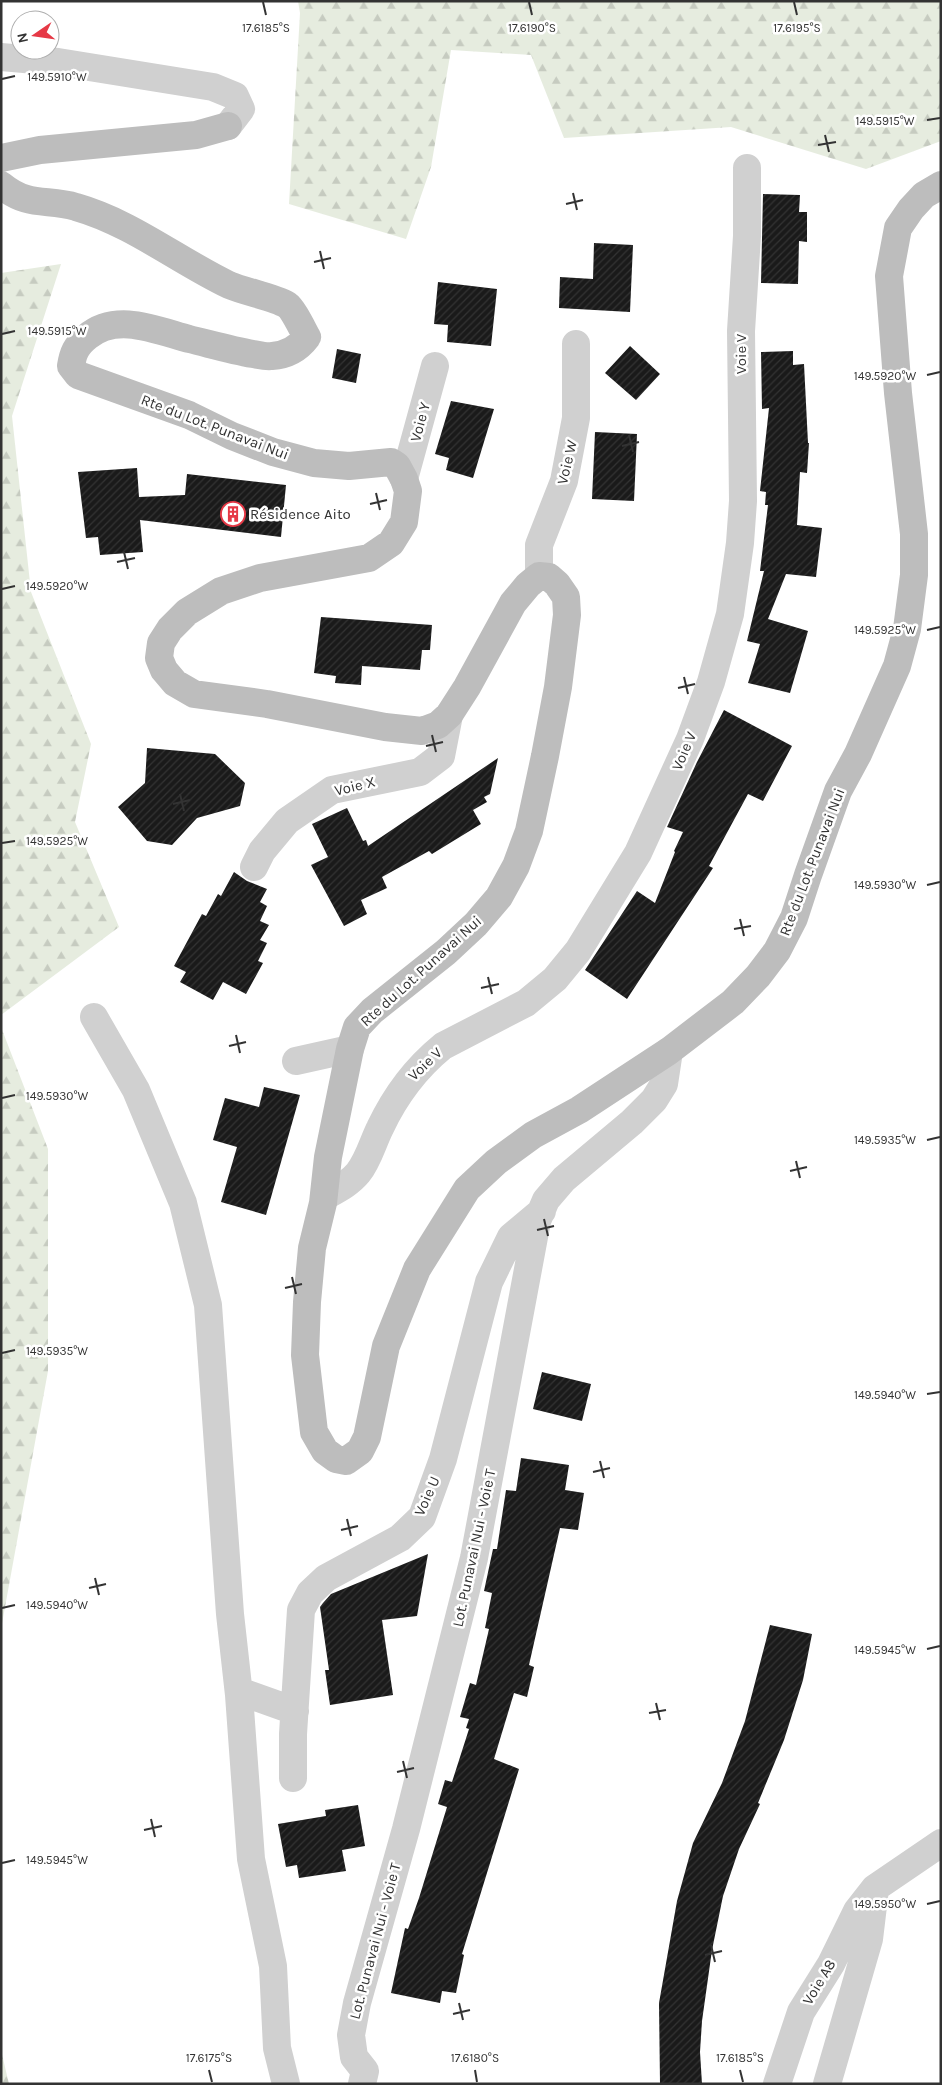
<svg xmlns="http://www.w3.org/2000/svg" width="942" height="2085" font-family="Karla,sans-serif">
<style>
.forest{fill:url(#forest-firs)}
.building{fill:url(#building-hatch)}
.lines{fill:none;stroke-linecap:round;stroke-linejoin:round}
.minor{stroke:#d0d0d0;stroke-width:28}
.secondary{stroke:#bdbdbd;stroke-width:28}
.ticks{fill:none;stroke:#333;stroke-width:2}
.labels{text-anchor:middle;dominant-baseline:central;stroke-width:5;stroke-linejoin:round;paint-order:stroke}
.street-label{font-size:15px;fill:#333;stroke:#fff}
.poi-label{font-size:15px;fill:#333;stroke:#fff;text-anchor:start}
.ticks-label{font-size:12px;text-anchor:middle;fill:#333;stroke:#fff;stroke-width:5;stroke-linejoin:round;paint-order:stroke}
</style>
<defs>
<pattern id="forest-firs" width="22" height="20" patternUnits="userSpaceOnUse" patternTransform="scale(1.25)"><rect width="22" height="20" fill="#e6ecdf"/><path d="M5 1l3.5 6h-7zM16 11l3.5 6h-7z" fill="#c6cbc0"/></pattern>
<pattern id="building-hatch" width="6" height="6" patternUnits="userSpaceOnUse" patternTransform="scale(1.25)"><rect width="6" height="6" fill="#1a1a1a"/><path d="M-1 1l2-2M0 6l6-6M5 7l2-2" fill="none" stroke="#333"/></pattern>
</defs>
<rect width="100%" height="100%" fill="#fff"/>
<path class="forest" d="M298 1H941V141L866 169 731 127 564 138 531 55 451 50 431 167 406 239 289 204 300 13Z
M61 264 12 416 31 592 91 744 75 822 119 927 1 1015V273Z
M1 1027 48 1149V1371L1 1629Z
M1 2050 9 2084H1Z"/>
<path class="building" d="M763 194 800 195 799 212H807V242L799 241 798 284 761 283Z
M594 243 633 245 630 312 559 308 560 277 593 279Z
M438 282 497 289 491 346 447 342 448 325 434 324Z
M630 346 660 374 636 400 605 373Z
M337 349 361 354 356 383 332 378Z
M793 351V365L804 364 808 443H809L807 473 800 472 797 525 822 528 816 577 786 574 768 619 808 631 790 693 748 683 760 644 747 641 764 571H760L768 505H765L766 492 760 491 769 408 762 409 761 352Z
M451 401 494 409 473 478 446 470 449 458 435 454Z
M595 432 637 434 634 501 592 499Z
M137 468 139 497 185 495 187 474 286 485 281 537 140 520 143 552 100 555 98 537 86 538 78 472Z
M321 617 432 625 430 650H422L420 670 362 666 361 685 335 683 336 676 314 673Z
M724 710 792 746 763 801 748 794 709 866 713 868 627 999 585 970 637 891 655 903 675 852 674 851 683 832 667 827 697 762Z
M147 748 215 754 245 783 240 806 197 818 172 845 147 841 118 807 145 783Z
M498 758 490 794 484 797 487 802 473 810 481 824 432 854 429 851 382 877 387 888 361 900 367 914 344 926 311 865 328 857 312 824 347 808 363 841 366 840 368 846Z
M234 872 247 881 267 889 260 902 267 906 260 921 269 925 260 940 267 943 258 961 263 963 246 994 223 982 213 1000 180 982 186 972 174 966 202 914 206 916 218 894 221 896Z
M264 1087 300 1095 266 1215 221 1202 237 1147 213 1140 225 1098 259 1107Z
M542 1372 591 1384 582 1421 533 1409Z
M521 1458 569 1465 565 1490 584 1493 578 1530 560 1528 529 1665 534 1667 527 1697 514 1693 494 1759 519 1769 462 1954 464 1955 456 1993 442 1991 440 2003 391 1993 405 1928 408 1929 419 1898 447 1807 438 1804 445 1780 452 1782 469 1729 466 1728 469 1719 460 1717 470 1683 476 1685 489 1629 485 1628 492 1593 484 1591 493 1549H497L506 1490 516 1491Z
M428 1554 417 1616 382 1620 393 1695 330 1705 325 1670H329L320 1607 323 1603 331 1594Z
M770 1625 812 1634 803 1680 784 1740 758 1803 760 1804 739 1849 723 1896 712 1950 702 2021 700 2052 702 2084H660L659 2003 677 1901 693 1843 722 1783 745 1721Z
M358 1805 365 1846 342 1850 346 1871 299 1878 297 1865 286 1867 278 1824 326 1816 325 1810Z"/>
<g class="lines">
<path class="minor" d="M1 57 58 62 213 87 235 96 241 109 228 126
M404 479 435 366
M539 576V545L564 481 576 418V344
M254 867 262 851 287 821 332 790 420 772 441 756 449 715
M94 1017 136 1090 183 1203 208 1305 230 1614 239 1695 251 1859 273 1966 277 2048 286 2084
M296 1061 350 1049
M324 1197C336 1190 349 1184 358 1173 368 1161 373 1142 380 1128 395 1096 416 1068 443 1046L526 1003 555 979 578 951 638 853 690 739 711 682 730 614 740 543 743 501 741 331 747 236V168
M239 1691 295 1711
M293 1778V1734L301 1610 310 1593 326 1578 400 1538 422 1517 443 1459 489 1282 511 1237 542 1211
M362 2084 365 2071 354 2057 351 2035 357 2003 406 1829 474 1558 537 1221 546 1200 564 1179 632 1122 654 1100 664 1084 669 1051
M777 2084 801 2012 831 1964 857 1911 875 1888 941 1843
M827 2084 869 1939 875 1889"/>
<path class="secondary" d="M1 158 40 150 196 135 228 126
M1 185C29 208 47 198 76 207 132 223 177 260 229 285 245 292 274 297 287 305 293 309 303 330 307 337 298 349 287 355 272 356 266 357 259 355 253 354 231 350 210 344 189 339 156 330 116 312 87 337 76 346 73 353 71 366L78 375 189 415 232 436 273 452 314 463 349 466 391 462 397 466 404 479 408 491 404 522 391 543 369 558 260 578 221 591 187 612 170 629 161 643 159 658 164 670 175 683 194 694 267 704 385 727 422 731 438 725 449 715 467 687 513 603 528 585 539 576 549 577 557 584 566 597 567 615 558 687 545 756 529 831 516 866 499 897 476 924 446 952 372 1011 357 1027 350 1049 328 1157 323 1203 312 1248 307 1302 305 1355 314 1432 325 1451 336 1459 346 1461 360 1451 367 1437 386 1346 417 1269 467 1189 496 1162 533 1135 579 1110 669 1051 733 1002 758 976 777 951 794 918 808 875 838 791 858 754 897 666 907 629 914 575V534L898 393 889 276 898 228 911 209 924 195 941 185"/>
</g>
<path class="ticks" d="M263 2 266 15M529 2 532 15M794 2 797 15M2 79 15 76M927 120 940 118M825 135 829 152M818 145 836 142M573 193 577 210M566 204 583 200M320 251 324 269M314 262 331 258M2 334 15 331M927 375 940 372M629 435 633 452M622 446 639 442M376 493 380 510M370 504 387 500M124 552 128 569M117 562 135 558M2 589 15 586M927 630 940 627M684 677 688 694M678 688 695 684M432 735 436 752M426 746 443 742M180 794 184 811M173 804 190 800M2 843 15 841M927 885 940 882M740 919 744 936M734 929 751 926M488 977 492 994M481 988 499 984M236 1035 240 1053M229 1046 246 1042M2 1098 15 1095M927 1140 940 1137M796 1161 800 1178M790 1171 807 1167M544 1219 548 1236M537 1230 554 1226M292 1277 296 1294M285 1288 302 1284M2 1353 15 1350M927 1394 940 1392M600 1461 604 1478M593 1472 610 1468M347 1519 351 1536M341 1530 358 1526M95 1578 99 1595M89 1588 106 1584M2 1608 15 1605M927 1649 940 1646M656 1703 660 1720M649 1713 666 1710M403 1761 407 1778M397 1772 414 1768M151 1819 155 1837M144 1830 162 1826M2 1863 15 1860M927 1904 940 1901M711 1945 715 1962M705 1955 722 1951M459 2003 463 2020M453 2014 470 2010M209 2070 212 2082M475 2070 477 2082M740 2070 743 2082"/>
<defs>
<symbol id="building-ring" viewBox="-11 -11 22 22"><circle r="9.5" fill="#fff" stroke="#e63946" stroke-width="1.5"/><path d="M-4-6H4V6H1V3H-1V6H-4ZM-2.5-4.3h1.7v1.8h-1.7ZM.8-4.3h1.7v1.8H.8ZM-2.5-1h1.7V.8h-1.7ZM.8-1h1.7V.8H.8Z" fill="#e63946"/></symbol>
</defs>
<g fill-rule="evenodd">
<use href="#building-ring" x="219" y="500" width="28" height="28"/>
</g>
<g class="labels">
<g class="street-label">
<text transform="translate(741 354) rotate(-90)">Voie V</text>
<text transform="translate(420 422) rotate(-75)">Voie Y</text>
<text transform="translate(215 427) rotate(21)">Rte du Lot. Punavai Nui</text>
<text transform="translate(567 462) rotate(-77)">Voie W</text>
<text transform="translate(684 751) rotate(-67)">Voie V</text>
<text transform="translate(355 786) rotate(-14)">Voie X</text>
<text transform="translate(812 862) rotate(-69)">Rte du Lot. Punavai Nui</text>
<text transform="translate(421 971) rotate(-42)">Rte du Lot. Punavai Nui</text>
<text transform="translate(425 1064) rotate(-44)">Voie V</text>
<text transform="translate(427 1496) rotate(-66)">Voie U</text>
<text transform="translate(474 1548) rotate(-78)">Lot. Punavai Nui - Voie T</text>
<text transform="translate(375 1941) rotate(-75)">Lot. Punavai Nui - Voie T</text>
<text transform="translate(819 1982) rotate(-59)">Voie A8</text>
</g>
<g class="poi-label">
<text x="250" y="514">Résidence Aito</text>
</g>
</g>
<g class="ticks-label">
<text x="266" y="32">17.6185°S</text>
<text x="532" y="32">17.6190°S</text>
<text x="797" y="32">17.6195°S</text>
<text x="57" y="81">149.5910°W</text>
<text x="885" y="125">149.5915°W</text>
<text x="57" y="335">149.5915°W</text>
<text x="885" y="380">149.5920°W</text>
<text x="57" y="590">149.5920°W</text>
<text x="885" y="634">149.5925°W</text>
<text x="57" y="845">149.5925°W</text>
<text x="885" y="889">149.5930°W</text>
<text x="57" y="1100">149.5930°W</text>
<text x="885" y="1144">149.5935°W</text>
<text x="57" y="1355">149.5935°W</text>
<text x="885" y="1399">149.5940°W</text>
<text x="57" y="1609">149.5940°W</text>
<text x="885" y="1654">149.5945°W</text>
<text x="57" y="1864">149.5945°W</text>
<text x="885" y="1908">149.5950°W</text>
<text x="209" y="2062">17.6175°S</text>
<text x="475" y="2062">17.6180°S</text>
<text x="740" y="2062">17.6185°S</text>
</g>
<rect width="942" height="2085" fill="none" stroke="#333333" stroke-width="5"/>
<g transform="translate(35 35) rotate(257)"><circle r="24" fill="#ffffff" stroke="#adadad"/>
<path d="M0-4L9 19L0 12L-9 19Z" fill="#e63946"/>
<text y="-8" font-size="14" font-weight="bold" text-anchor="middle" fill="#333333">N</text>
</g>
</svg>
